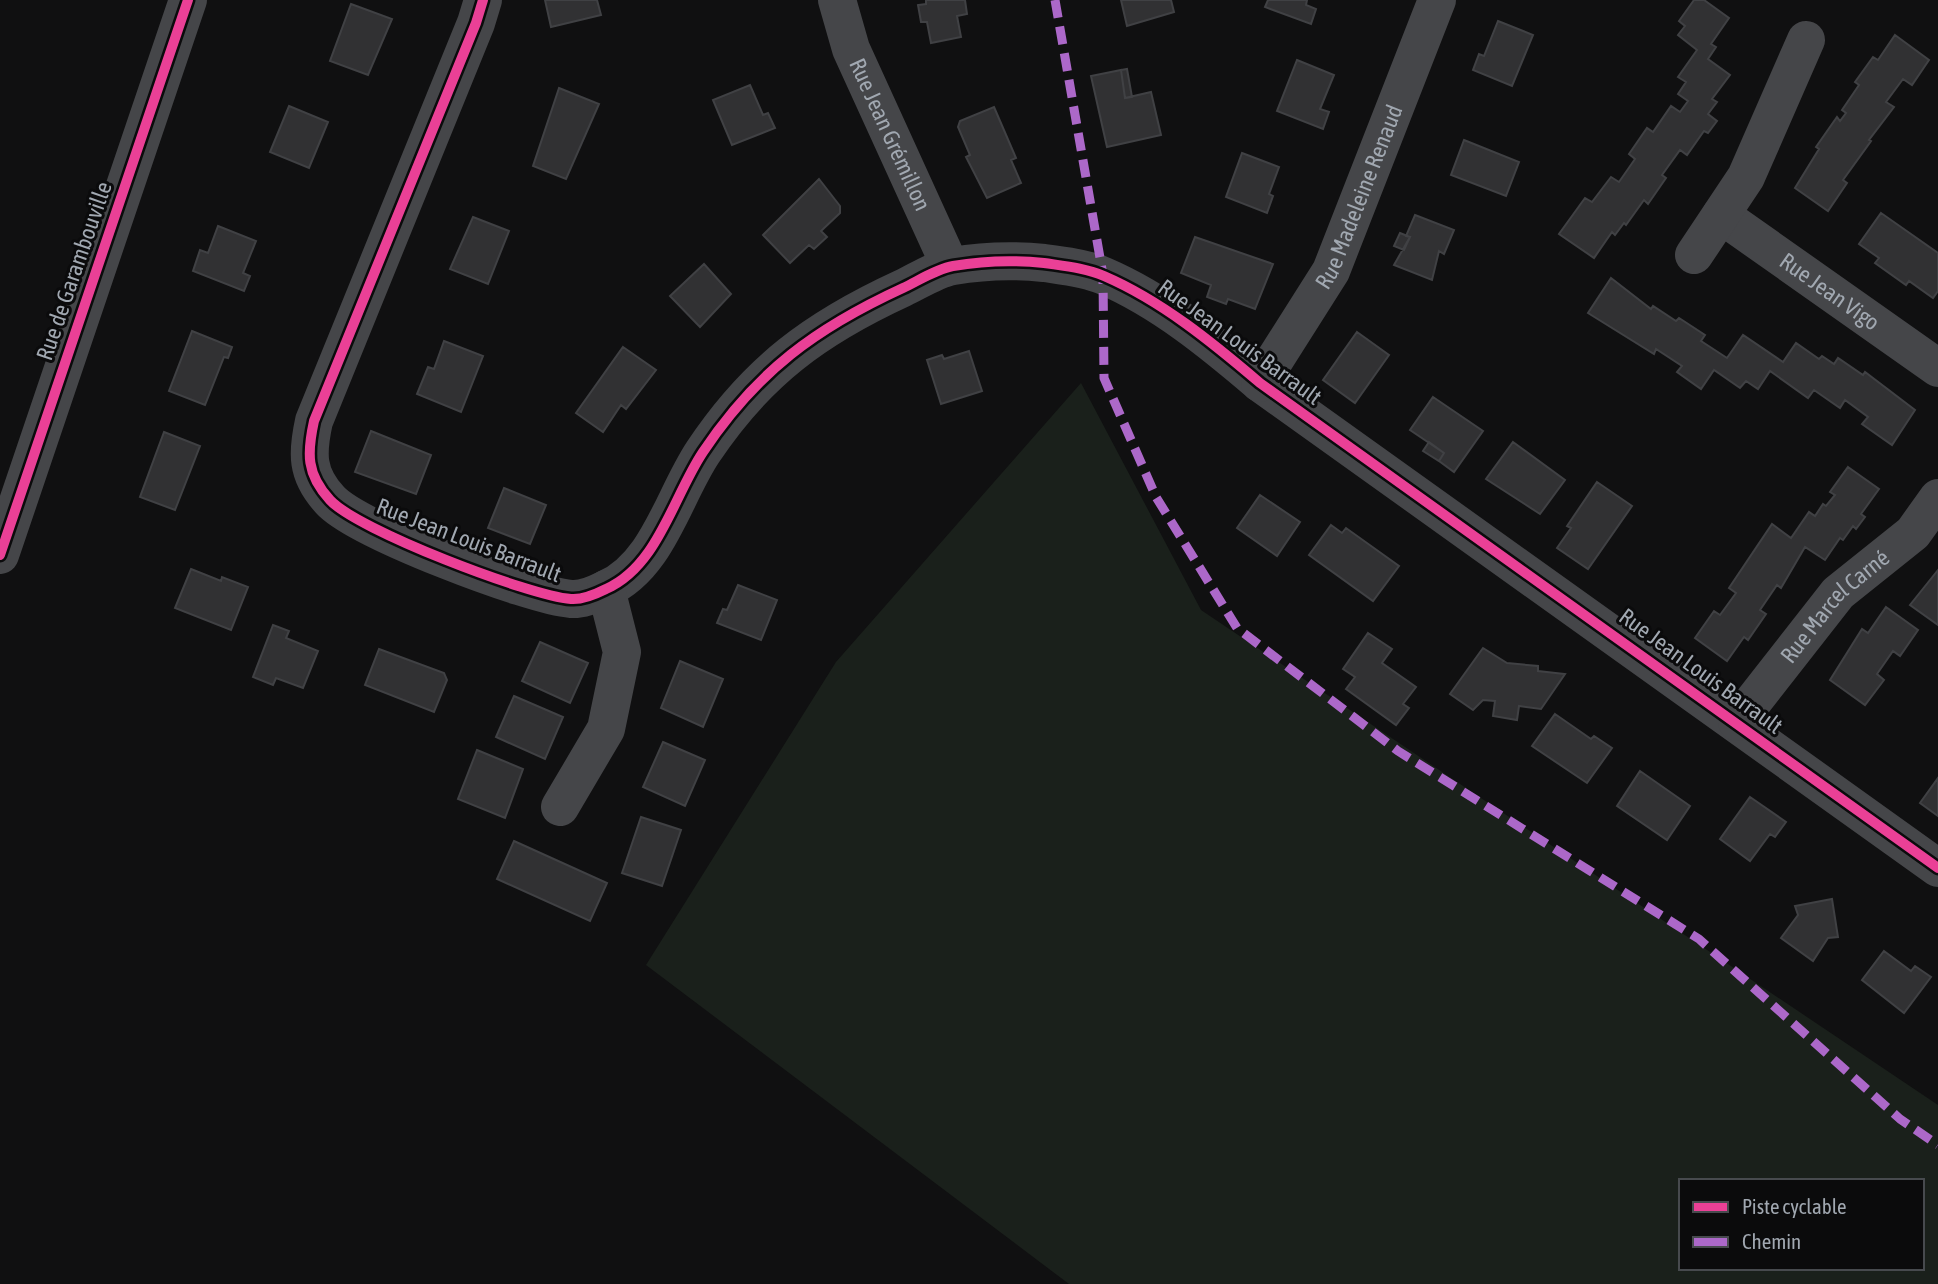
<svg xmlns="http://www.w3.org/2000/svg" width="1938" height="1284" font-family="'Asap Condensed',sans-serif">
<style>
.green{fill:#1a201b;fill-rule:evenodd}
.building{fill:#313133;stroke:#404144;stroke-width:2}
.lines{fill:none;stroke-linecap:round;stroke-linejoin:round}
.minor{stroke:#454649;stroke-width:38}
.quiet{stroke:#ac68c9;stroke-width:9;stroke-dasharray:18 9;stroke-linecap:butt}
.cycleway-casing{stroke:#0b0b0c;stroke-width:15}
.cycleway{stroke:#ea4096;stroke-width:10}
.labels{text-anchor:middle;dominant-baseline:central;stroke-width:6;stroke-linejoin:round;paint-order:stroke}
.street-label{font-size:23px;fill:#a1a8b1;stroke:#0b0b0c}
</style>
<rect width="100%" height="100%" fill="#101011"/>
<path class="green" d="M1081 383 1201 610 1938 1105V1284H1069L646 965 836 662ZM1681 1181H1922V1268H1681Z"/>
<path class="building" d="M545 0H597L601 15 551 27Z
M926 0H965L967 14 957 16 961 37 931 43 927 22H921L918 5 926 4Z
M1121 0H1171L1174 12 1127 26Z
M1268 0H1307L1306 5 1316 9 1311 24 1265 7Z
M1694 0H1704L1729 18 1711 44 1716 47 1708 59 1730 75 1712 99 1717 102 1708 114 1717 121 1708 133 1704 131 1687 155 1680 150 1662 175 1666 178 1648 204 1644 200 1626 225 1624 223 1615 235 1612 232 1594 258 1559 234 1585 198 1592 202 1611 177 1619 182 1635 159 1629 154 1647 128 1653 132 1671 106 1680 112 1688 101 1678 94 1686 82 1678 77 1697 50 1678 35 1685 26 1679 21Z
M351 4 392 19 368 75 330 61Z
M1498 21 1533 35 1512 86 1473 70 1479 54 1484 56Z
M1895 35 1929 60 1912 85 1903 79 1886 102 1894 107 1869 140 1871 141 1843 180 1847 183 1828 211 1795 188 1819 149 1816 147 1837 117 1840 121 1846 113 1842 110 1859 85 1855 82 1873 57 1878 60Z
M1297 60 1334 75 1320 109 1329 112 1323 129 1277 111Z
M1127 69 1132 97 1125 98 1121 70Z
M1121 70 1125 98 1151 92 1161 135 1107 147 1091 76Z
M750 85 763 115 768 113 775 128 732 145 713 100Z
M559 88 599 104 566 179 533 166Z
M289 106 328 122 309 168 270 152Z
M994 107 1016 158 1011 160 1021 183 987 198 966 157 970 155 958 127 960 121Z
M1464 140 1519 162 1506 196 1451 175Z
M1242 153 1279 167 1269 194 1273 196 1267 213 1226 197Z
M819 179 840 206V213L821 231 827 237 814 249 809 245 790 263 763 235Z
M1881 213 1938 253V291L1933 298 1909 281 1906 285 1875 263 1879 258 1859 244Z
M1415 215 1454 230 1444 254 1439 251 1432 280 1394 265 1410 237 1406 236Z
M473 217 509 231 488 284 450 269Z
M218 226 256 241 243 273 250 276 244 291 193 271 200 250 208 253Z
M1400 233 1410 237 1404 250 1394 246Z
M1195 237 1273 264 1255 309 1228 299 1226 304 1207 297 1211 285 1181 273Z
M704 264 731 294 700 327 670 296Z
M1611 278 1651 309 1653 306 1676 321 1679 318 1705 335 1701 341 1727 358 1743 335 1783 362 1796 343 1819 359 1822 356 1834 364 1838 358 1863 375 1865 372 1915 410 1892 445 1862 424 1868 417 1845 400 1840 408 1814 390 1808 398 1770 371 1758 389 1746 381 1740 388 1714 370 1701 389 1677 372 1682 366 1656 349 1654 354 1588 313Z
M192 331 232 347 228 358 224 357 205 405 169 391Z
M1357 332 1389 355 1355 403 1323 380Z
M444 341 483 356 461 412 417 394 428 367 434 369Z
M623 347 656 370 626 409 621 405 603 432 576 413Z
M969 351 982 391 941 404 927 360 942 355 944 359Z
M1433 397 1483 431 1454 472 1439 461 1444 453 1410 430Z
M371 431 431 455 416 494 355 472Z
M164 432 200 446 175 510 140 497Z
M1429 442 1444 453 1439 461 1423 451Z
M1513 442 1565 480 1540 514 1486 479Z
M1848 467 1879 489 1861 514 1865 517 1856 529 1853 526 1843 540 1840 538 1825 560 1805 547 1781 588 1777 585 1760 610 1766 614 1748 640 1744 637 1727 661 1695 638 1714 611 1720 615 1736 593 1729 588 1772 524 1791 538 1809 512 1815 516 1823 504 1826 506 1835 495 1830 492Z
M1597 482 1632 506 1588 569 1557 548 1571 528 1567 526Z
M504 488 546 505 530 544 488 528Z
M1260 495 1300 522 1277 556 1237 528Z
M1331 525 1342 533 1346 528 1399 566 1373 601 1309 555Z
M191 569 221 581 222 577 248 587 231 630 175 608Z
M1938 570V625L1910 605Z
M738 585 777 600 761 640 717 623 723 609 727 610Z
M1886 607 1918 630 1900 656 1893 651 1877 674 1884 680 1865 705 1830 680 1862 629 1868 633Z
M273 625 289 631 286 638 318 651 303 688 276 678 273 685 253 677Z
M1368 633 1392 649 1382 663 1416 687 1403 704 1409 708 1396 725 1346 689 1355 677 1343 669Z
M540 642 588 663 570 703 522 681Z
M1483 648 1507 663 1538 666V671L1565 674 1541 709 1519 706 1517 720 1493 716 1495 701 1483 700 1473 710 1450 694Z
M379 649 444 673 447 680 434 712 365 685Z
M680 661 723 679 703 727 661 708Z
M514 696 563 717 545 759 496 737Z
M1555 714 1591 739 1594 736 1612 748 1587 783 1532 746Z
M663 742 705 760 685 806 643 787Z
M477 750 523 769 505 818 458 799Z
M1640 771 1690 806 1667 840 1617 806Z
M1938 778V816L1920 803Z
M1750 797 1786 822 1775 837 1770 834 1750 861 1720 839Z
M641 817 681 830 662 886 622 873Z
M514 841 607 883 590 921 497 879Z
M1832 899 1838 937 1828 938 1813 961 1781 938 1798 915 1795 906Z
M1884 951 1911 971 1915 966 1931 977 1904 1013 1862 980Z"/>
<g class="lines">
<g class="minor">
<path d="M483 0 476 23 314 421C307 453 306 474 330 500 357 530 530 596 571 599 582 600 596 594 606 589 658 566 673 497 703 452 757 371 816 328 903 288 918 281 936 269 953 266 982 261 1015 260 1044 263 1064 266 1086 268 1104 276 1162 301 1213 343 1260 383L1938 868"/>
<path id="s1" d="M837 0 851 49 950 266"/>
<path id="s2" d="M1721 215 1938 368"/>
<path d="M1694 255 1746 177 1806 40"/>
<path id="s3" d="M1260 383 1331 271 1437 0"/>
<path d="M0 555 188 0"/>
<path id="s4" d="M1737 722 1838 593 1913 533 1938 498"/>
<path d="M560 807 606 729 622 652 606 589"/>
</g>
<path class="quiet" d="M1055 0 1103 275 1104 378 1156 497 1237 628 1398 751 1699 939 1900 1119 1938 1145"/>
<defs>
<path id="cycleway" d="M483 0 476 23 314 421C307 453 306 474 330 500 357 530 530 596 571 599 582 600 596 594 606 589 658 566 673 497 703 452 757 371 816 328 903 288 918 281 936 269 953 266 982 261 1015 260 1044 263 1064 266 1086 268 1104 276 1162 301 1213 343 1260 383L1938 868
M0 555 188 0"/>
</defs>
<use href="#cycleway" class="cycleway-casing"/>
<use href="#cycleway" class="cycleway"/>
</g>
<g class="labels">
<g class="street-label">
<text stroke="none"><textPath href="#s1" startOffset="145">Rue Jean Grémillon</textPath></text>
<text stroke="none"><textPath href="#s3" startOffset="212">Rue Madeleine Renaud</textPath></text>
<text transform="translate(74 271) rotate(-71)">Rue de Garambouville</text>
<text stroke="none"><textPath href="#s2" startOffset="133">Rue Jean Vigo</textPath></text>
<text transform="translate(1240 342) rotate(36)">Rue Jean Louis Barrault</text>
<text transform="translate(469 540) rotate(21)">Rue Jean Louis Barrault</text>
<text stroke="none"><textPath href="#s4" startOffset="152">Rue Marcel Carné</textPath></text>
<text transform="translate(1701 671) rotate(36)">Rue Jean Louis Barrault</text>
</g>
</g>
<rect x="1679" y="1179" width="245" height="91" fill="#0b0b0c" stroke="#474a4e" stroke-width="2"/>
<rect x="1693" y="1202" width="35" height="10" fill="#ea4096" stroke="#474a4e" stroke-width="2"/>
<text x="1742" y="1214" font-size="21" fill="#a1a8b1">Piste cyclable</text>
<rect x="1693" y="1237" width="35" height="10" fill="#ac68c9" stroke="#474a4e" stroke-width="2"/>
<text x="1742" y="1249" font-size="21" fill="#a1a8b1">Chemin</text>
</svg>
